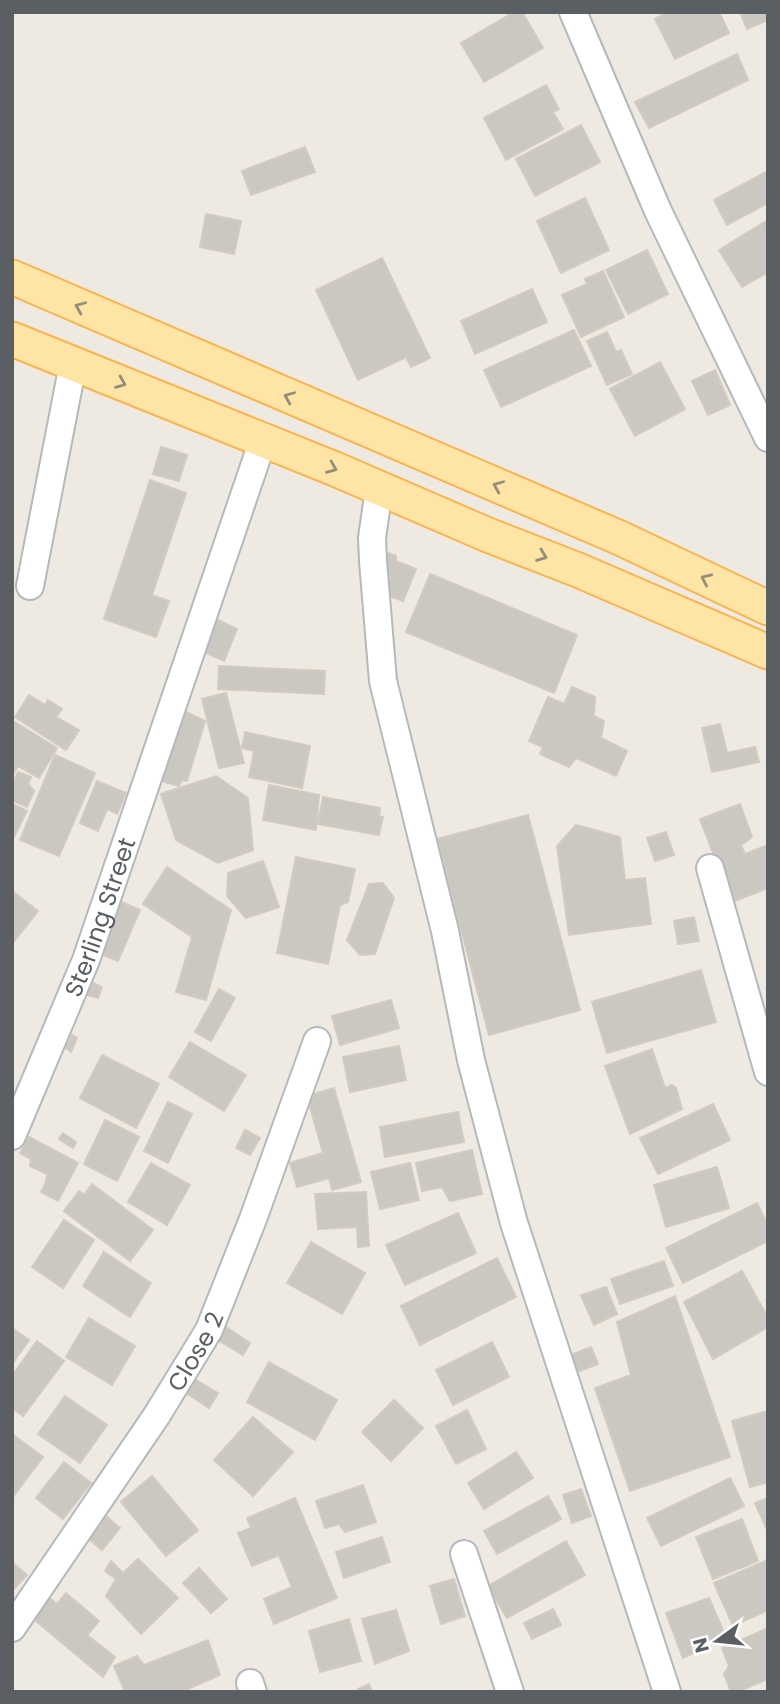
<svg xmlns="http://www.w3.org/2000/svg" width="780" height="1704" font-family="Poppins,sans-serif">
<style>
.building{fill:#cbc7c1;stroke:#d3cac0;stroke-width:2}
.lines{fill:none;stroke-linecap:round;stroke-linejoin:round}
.minor-casing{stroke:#b4b9bd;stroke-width:30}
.major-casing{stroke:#f9b450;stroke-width:37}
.minor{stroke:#fff;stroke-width:26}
.major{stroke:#ffe5a5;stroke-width:33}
.oneway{stroke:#948e7a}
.labels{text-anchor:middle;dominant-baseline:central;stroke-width:5;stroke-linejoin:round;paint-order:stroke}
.street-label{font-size:24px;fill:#5a5f63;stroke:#fff}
</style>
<rect width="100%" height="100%" fill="#eeeae2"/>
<path class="building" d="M514 12H522L543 48 484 82 461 43Z
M668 12H719L729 33 675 59 655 19Z
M740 12H768V20L747 29Z
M737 54 748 80 649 128 635 102Z
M546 85 559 109 553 112 563 129 506 160 484 118Z
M581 125 600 162 535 196 516 159Z
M305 147 315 172 251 195 242 171Z
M768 171V203L727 225 714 200Z
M585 198 609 250 561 273 537 221Z
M206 214 241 221 234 254 200 247Z
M768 220V272L742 287 719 250Z
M647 250 668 294 628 314 606 270Z
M382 258 430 358 411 367 406 357 358 380 316 290Z
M603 271 624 317 581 337 562 295 587 284 585 279Z
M532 289 547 322 475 354 461 321Z
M574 330 591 366 501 407 484 370Z
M607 332 616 352 621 350 632 374 607 385 587 341Z
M660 362 685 409 635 436 610 389Z
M715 370 730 405 708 415 692 381Z
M161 447 187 455 179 481 153 474Z
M150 480 186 493 152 595 169 601 156 637 104 619Z
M388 553 396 556V561L416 569 403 601 384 594 391 577 381 573Z
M430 574 577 635 554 693 406 632Z
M218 620 237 629 224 661 204 652Z
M219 666 325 671 324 694 218 689Z
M572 687 595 697 594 716 604 721 601 738 627 751 616 776 576 758 569 767 540 754 543 747 529 741 548 697 564 704Z
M226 693 244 763 219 768 202 699Z
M29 695 45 705 48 700 62 709 56 717 79 730 66 750 15 717Z
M182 710 205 721 187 781 182 780 179 786 158 780Z
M15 722 57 748 39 778 18 766 12 776V726Z
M720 724 727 753 755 747 759 762 712 772 702 728Z
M245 732 310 746 302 788 249 777 254 751 242 748Z
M55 755 95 773 59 856 20 840Z
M18 772 31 777 28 784 34 791 27 807 12 800V785Z
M216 776 248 798 253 850 218 863 176 840 161 794Z
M97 781 126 793 117 814 107 809 98 831 80 823Z
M269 785 319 795 316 830 263 820Z
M323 797 380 808 379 816 383 817 379 835 318 824Z
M12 804 27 811 14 837H12Z
M740 804 752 837 741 845 745 854 768 845V888L732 902 700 819Z
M528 815 580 1010 489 1035 437 839Z
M576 825 620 837 625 880 645 878 651 924 569 935 557 846Z
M666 832 674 855 655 861 647 838Z
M296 857 355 869 348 902 340 905 328 964 277 953Z
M263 861 279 907 246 918 227 896 228 873Z
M167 867 231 910 206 1000 176 992 192 937 143 904Z
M383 883 394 898 375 954 360 955 347 940 369 884Z
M12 891 38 911 12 944Z
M119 901 140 910 118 961 98 953Z
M694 917 699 941 678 944 674 921Z
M701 970 716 1022 607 1053 592 1002Z
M93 983 102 987 98 998 88 995Z
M219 989 235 998 211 1041 195 1032Z
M391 1000 399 1028 340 1045 332 1016Z
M72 1035 77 1038 71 1052 66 1048Z
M190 1042 246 1075 224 1111 169 1077Z
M399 1046 406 1080 350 1092 343 1057Z
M652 1049 665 1088 672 1085 676 1088 682 1109 630 1134 605 1066Z
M102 1055 159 1084 136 1128 80 1098Z
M334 1088 361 1182 332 1190 329 1178 297 1187 290 1163 323 1153 307 1096Z
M168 1102 192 1114 168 1163 144 1151Z
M713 1104 730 1140 658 1174 640 1138Z
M458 1112 464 1142 385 1157 380 1127Z
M105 1120 139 1137 117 1181 84 1164Z
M245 1130 260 1138 250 1155 236 1148Z
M63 1133 76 1142 73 1148 59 1139Z
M29 1137 78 1163 58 1201 41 1192 46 1182 47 1174 30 1166 31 1159 20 1153Z
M472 1150 482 1194 450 1201 442 1187 422 1191 416 1163Z
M151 1163 190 1185 167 1225 128 1202Z
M410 1163 419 1200 380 1209 371 1172Z
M717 1167 729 1208 666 1227 654 1185Z
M92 1184 153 1230 130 1261 64 1211 79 1191 84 1195Z
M366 1192 369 1246 358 1247 357 1227 318 1229 315 1194Z
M757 1203 768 1226V1241L683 1283 666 1248Z
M458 1213 476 1253 405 1285 386 1245Z
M64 1220 94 1240 63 1288 32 1267Z
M311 1242 365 1273 342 1314 287 1283Z
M104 1252 151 1283 130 1317 83 1286Z
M497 1258 516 1297 420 1345 401 1306Z
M664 1261 673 1286 620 1304 611 1279Z
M742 1271 768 1318V1327L713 1359 684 1302Z
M606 1287 617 1314 594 1325 581 1295Z
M675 1296 730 1457 630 1491 595 1388 631 1375 617 1322Z
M89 1318 135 1346 112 1385 66 1357Z
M223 1325 250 1343 243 1355 218 1340Z
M12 1328 29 1340 12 1364Z
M37 1341 64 1361 23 1416 12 1408V1376Z
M492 1342 509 1377 453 1405 436 1370Z
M591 1347 598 1364 575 1373 568 1356Z
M269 1362 337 1400 315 1440 247 1402Z
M191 1377 218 1393 209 1408 183 1391Z
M65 1396 107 1425 80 1463 38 1434Z
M394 1400 423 1428 391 1461 362 1432Z
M467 1410 486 1449 456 1464 436 1426Z
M768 1411V1482L750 1487 732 1421Z
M253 1417 293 1452 253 1496 214 1460Z
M12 1434 43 1457 12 1498Z
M516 1452 533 1478 484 1509 468 1483Z
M64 1462 91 1483 63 1519 36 1498Z
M152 1476 198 1530 166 1556 121 1502Z
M730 1478 744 1506 661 1546 647 1518Z
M363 1485 376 1522 345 1532 339 1524 325 1528 316 1501Z
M581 1489 591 1516 572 1523 563 1495Z
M548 1496 561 1519 497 1554 484 1531Z
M295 1498 337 1598 274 1624 264 1599 292 1587 279 1555 252 1566 238 1533 251 1528 247 1518Z
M768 1498V1532L755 1503Z
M107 1517 120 1528 102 1550 89 1539Z
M742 1519 758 1561 713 1579 696 1537Z
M382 1537 390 1562 344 1578 336 1552Z
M566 1541 585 1575 507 1618 488 1586Z
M138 1559 178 1598 141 1634 106 1596 116 1579 105 1571 111 1561 123 1573Z
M768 1560V1610L733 1626 714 1583Z
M12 1562 27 1575 12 1591Z
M199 1568 227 1599 211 1613 183 1583Z
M454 1579 465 1616 441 1624 430 1586Z
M66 1593 99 1621 87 1635 115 1657 103 1677 31 1617 48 1597 57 1604Z
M709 1598 726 1637 683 1658 666 1613Z
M553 1609 561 1625 532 1639 524 1623Z
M396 1610 409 1651 375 1664 362 1619Z
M349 1619 361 1661 320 1672 309 1631Z
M768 1628V1679L737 1692H731L724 1674 729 1666 722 1648Z
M208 1640 220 1675 181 1692H125L114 1666 137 1656 144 1665Z
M369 1684 372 1692H359L358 1689Z"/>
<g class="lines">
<defs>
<g id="minor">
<path d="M573 12 658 211 768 438"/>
<path d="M379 489 372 538 373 561 383 681 445 931 471 1060 514 1223 667 1692"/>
<path d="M30 586 73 364"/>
<path d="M710 868 768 1072"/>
<path id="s1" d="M12 1136 86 960 263 440"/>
<path d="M464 1554 510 1692"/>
<path id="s2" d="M12 1628 157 1415 209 1330 253 1219 317 1041"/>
<path d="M250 1683 253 1692"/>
</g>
<path id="major" d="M12 277 620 538 768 608
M12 339 335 469 488 535 578 570 768 652"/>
</defs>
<use href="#minor" class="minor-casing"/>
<use href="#major" class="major-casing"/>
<use href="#minor" class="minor"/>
<use href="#major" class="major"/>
</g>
<defs><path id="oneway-chevron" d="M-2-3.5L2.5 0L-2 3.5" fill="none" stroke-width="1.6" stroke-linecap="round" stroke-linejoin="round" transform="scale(1.75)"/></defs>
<g class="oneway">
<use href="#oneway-chevron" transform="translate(80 307) rotate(-157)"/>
<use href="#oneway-chevron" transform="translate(121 383) rotate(22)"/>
<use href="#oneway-chevron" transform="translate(289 397) rotate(-157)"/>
<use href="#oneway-chevron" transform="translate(332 468) rotate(22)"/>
<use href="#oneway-chevron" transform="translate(498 486) rotate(-157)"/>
<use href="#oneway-chevron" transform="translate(542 556) rotate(21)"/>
<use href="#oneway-chevron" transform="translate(706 579) rotate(-155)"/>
</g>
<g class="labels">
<g class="street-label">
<text stroke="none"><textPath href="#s1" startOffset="236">Sterling Street</textPath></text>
<text stroke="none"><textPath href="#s2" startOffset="332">Close 2</textPath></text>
</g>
</g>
<rect width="780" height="1704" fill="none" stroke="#5a5f63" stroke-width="28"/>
<g transform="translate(717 1641) rotate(255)" stroke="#ffffff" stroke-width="5" paint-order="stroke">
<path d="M0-5L12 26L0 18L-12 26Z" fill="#5a5f63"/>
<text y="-10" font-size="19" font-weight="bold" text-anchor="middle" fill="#5a5f63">N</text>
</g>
</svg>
